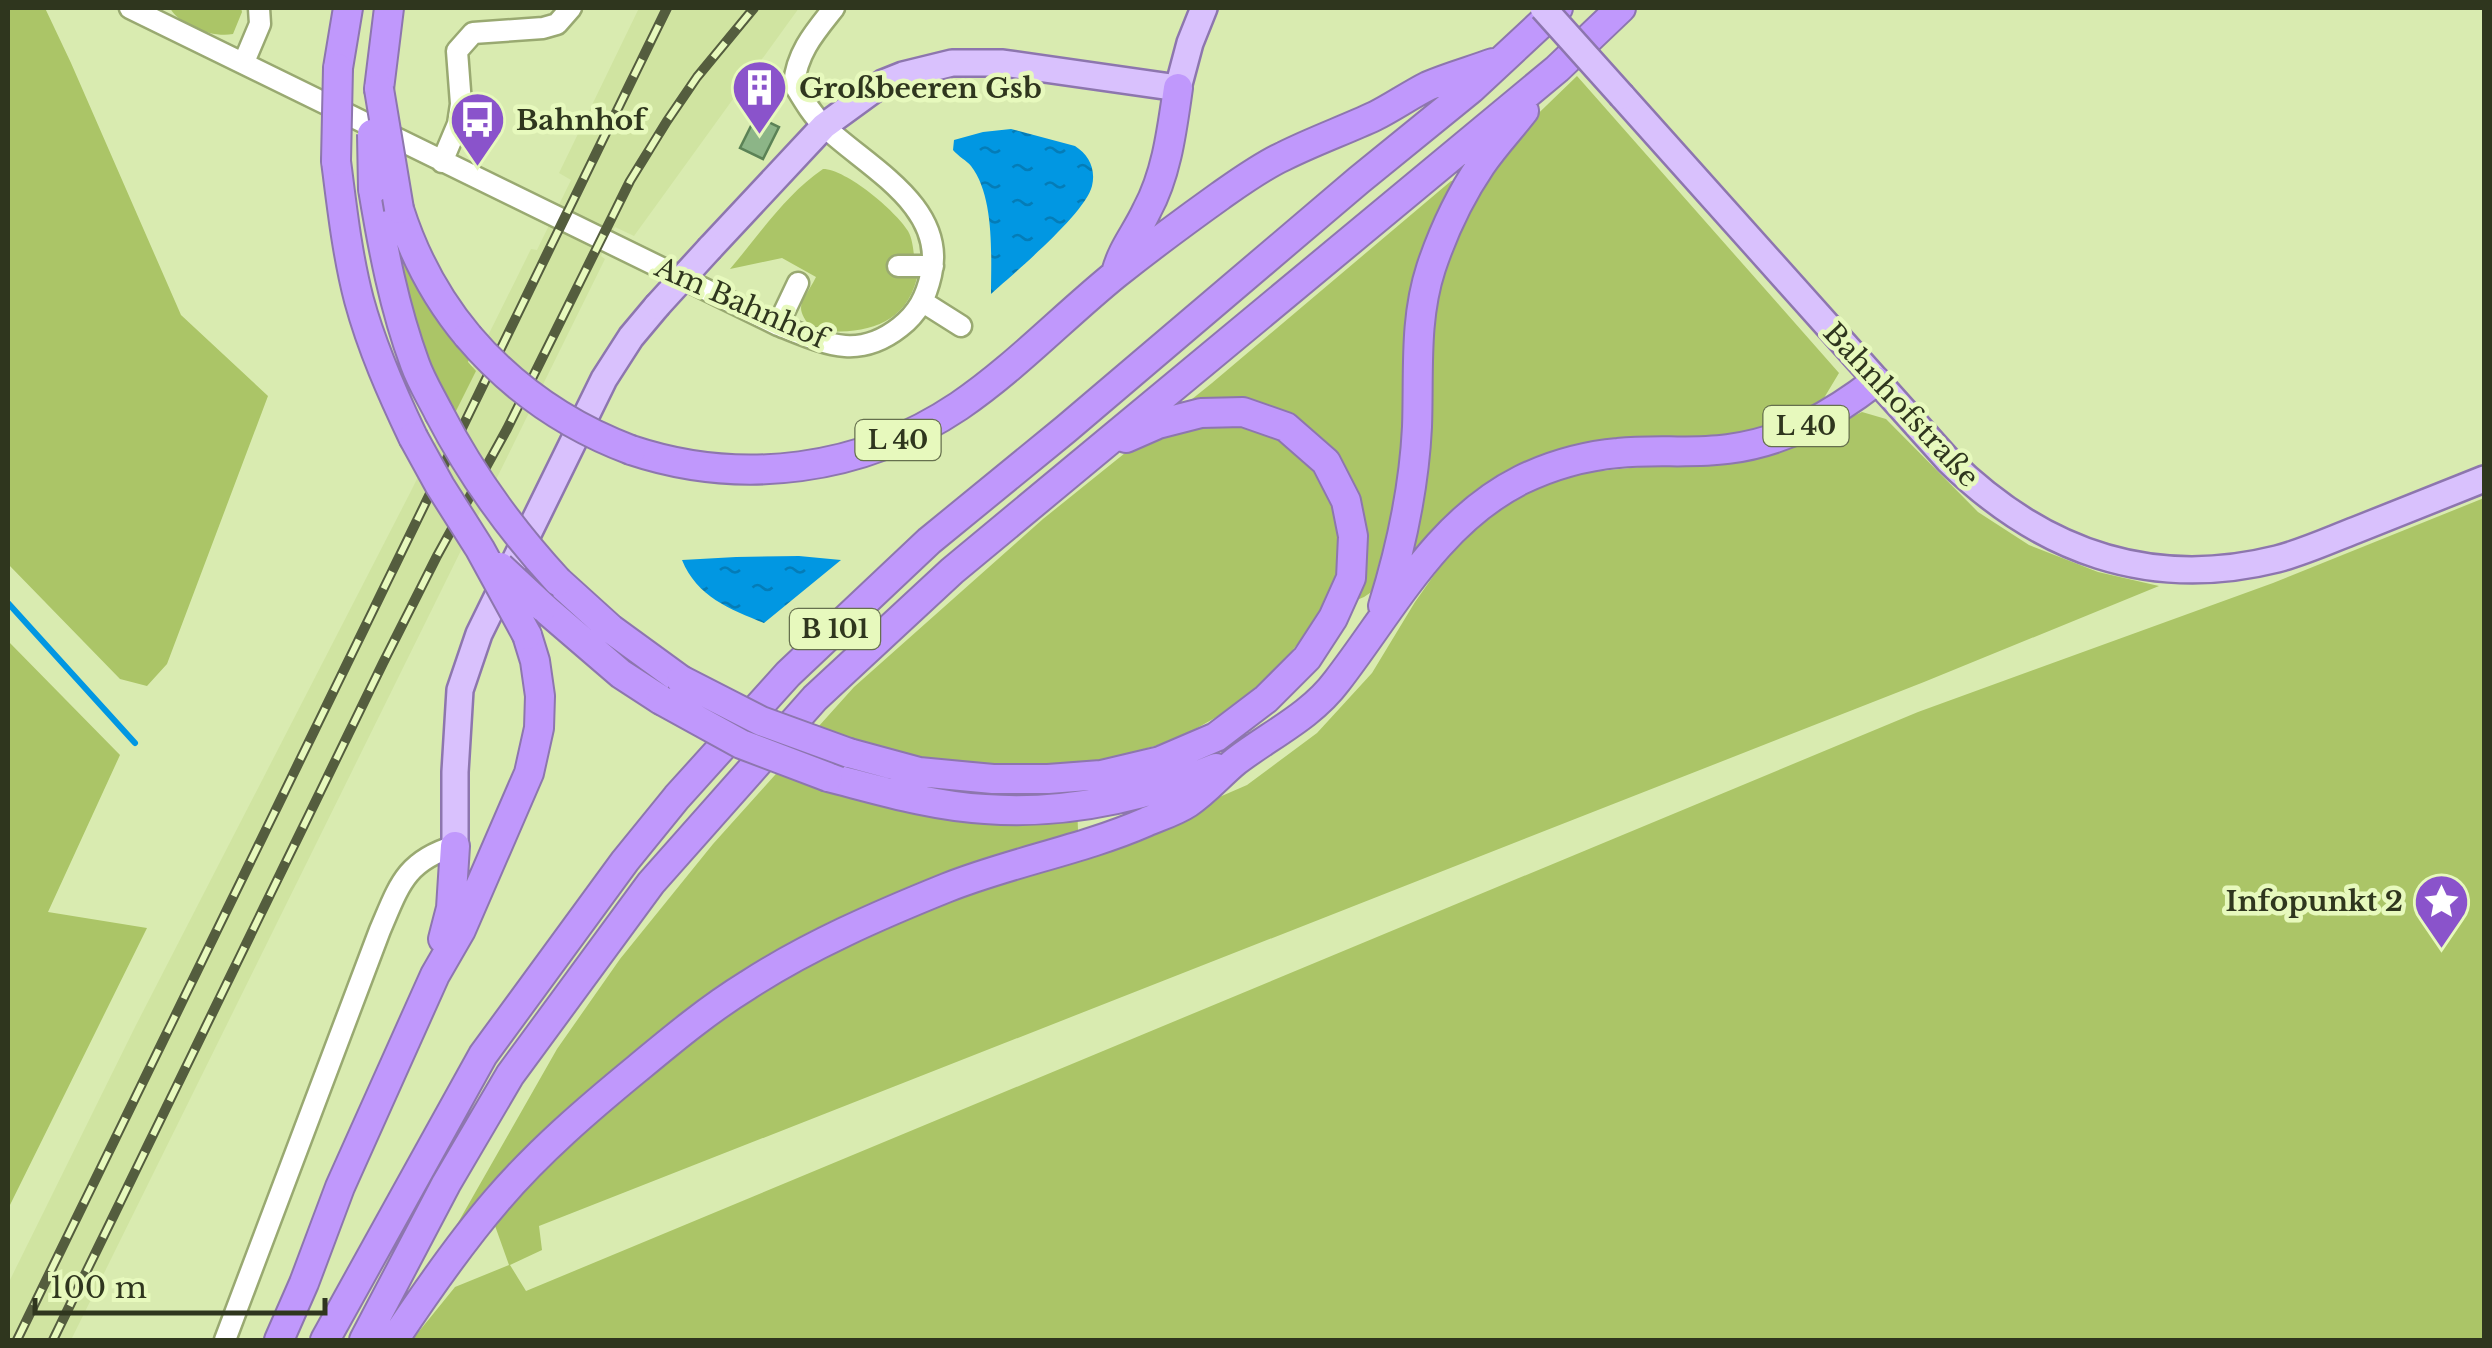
<svg xmlns="http://www.w3.org/2000/svg" width="2492" height="1348" font-family="'Libre Baskerville',serif">
<style>
.built{fill:#d0e4a1}
.grass{fill:#abc567}
.water{fill:url(#water-ripples)}
.lines{fill:none;stroke-linecap:round;stroke-linejoin:round}
.stream{stroke:#0197e2;stroke-width:6}
.building{fill:#8cb587;stroke:#5b8256;stroke-width:2.5}
.minor-casing{stroke:#99a971;stroke-width:25}
.major-casing{stroke:#8d76ae;stroke-width:30}
.highway-casing{stroke:#8d76ae;stroke-width:32}
.minor{stroke:#fff;stroke-width:20}
.major{stroke:#d9c1fd;stroke-width:25}
.highway{stroke:#c098fc;stroke-width:28}
.rail-casing{stroke:#545d3e;stroke-width:10}
.rail{stroke:#e7f9bd;stroke-width:6;stroke-dasharray:19;stroke-linecap:butt}
.major-bridge-casing{stroke:#8d76ae;stroke-width:30;stroke-linecap:butt}
.highway-bridge-casing{stroke:#8d76ae;stroke-width:32;stroke-linecap:butt}
.major-bridge{stroke:#d9c1fd;stroke-width:25}
.highway-bridge{stroke:#c098fc;stroke-width:28}
.labels{text-anchor:middle;dominant-baseline:central;stroke-width:9;stroke-linejoin:round;paint-order:stroke}
.shield{fill:#e7f9bd;stroke:#66704e;stroke-width:2.5}
.shield-label{font-size:25px;font-weight:bold;fill:#2f361e}
.poi-label{font-size:28px;font-weight:bold;fill:#2f361e;stroke:#e7f9bd;text-anchor:start}
.street-label{font-size:28px;fill:#2f361e;stroke:#e7f9bd}
</style>
<defs>
<pattern id="water-ripples" width="26" height="14" patternUnits="userSpaceOnUse" patternTransform="scale(2.5)"><rect width="26" height="14" fill="#0197e2"/><path d="M2 4q2-2 4 0t4 0M15 11q2-2 4 0t4 0" fill="none" stroke="#047cb7"/></pattern>
</defs>
<rect width="100%" height="100%" fill="#d9ebb0"/>
<path class="built" d="M639 8H799L634 236 615 227 601 256 605 259 71 1340H8V1284L135 1027 410 493 531 249 537 250 571 180 559 173Z"/>
<path class="grass" d="M8 8H45L71 63 181 315 268 396 167 664 147 686 120 679 8 564Z
M170 8H241L242 12 233 34C213 38 180 26 170 8Z
M1577 76 1839 373 1821 403 1796 417 1740 435 1591 444 1364 597 1321 615 1257 694 1176 740 1076 768 1078 831 929 885 795 948 439 1256 557 1049 620 959 713 844 854 687 1043 519 1212 383 1451 181 1485 176 1518 133Z
M823 169C846 169 896 211 908 231 912 238 913 247 914 255H899V270L917 278C904 329 860 334 814 331 791 305 803 303 816 277L782 258 730 269C759 235 786 194 823 169Z
M392 220 470 357 468 362 476 371 455 413 430 368 406 301Z
M1862 412 1886 419 1978 512 2029 545 2098 572 2159 586 1924 682 539 1226 542 1250 510 1265 526 1291 1918 712 2273 583 2484 498V1340H412L455 1287 509 1265 494 1223 565 1142 686 1042 801 967 940 903 1155 825 1247 785 1317 733 1372 673 1415 602 1463 534 1528 491 1580 473 1640 467 1733 464 1781 451Z
M8 641 120 755 48 912 147 928 8 1209Z"/>
<path class="water" d="M1011 129 1075 146C1089 155 1096 169 1092 186 1085 214 1014 273 991 294 991 257 995 197 971 166 967 161 958 156 953 150L954 140 983 132Z
M799 556 841 560 764 623C730 609 697 597 682 560L736 557Z"/>
<g class="lines">
<path class="stream" d="M8 603 135 743"/>
</g>
<path class="building" d="M756 116 779 127 763 159 740 148Z"/>
<g class="lines">
<defs>
<path id="minor" d="M130 8 778 325C824 343 857 361 900 327 918 313 926 297 931 275 947 206 867 167 825 127 812 115 803 99 794 84 797 52 815 32 834 8
M244 62 260 24 259 8
M442 162 458 124 461 104 457 51 473 33 543 28 557 24 571 8
M898 266H933
M923 302 961 326
M778 325 798 283
M225 1340 380 930C399 886 405 861 455 846"/>
<path id="major" d="M1622 96 1948 460C2039 550 2149 591 2277 559 2304 552 2330 540 2356 530 2399 513 2442 496 2484 479
M710 248 824 126 883 83 903 75 952 63H1003L1178 88 1190 43 1204 8
M455 846V772L460 690 479 634 604 379 631 337 657 306"/>
<path id="highway" d="M338 68 348 8
M379 89 389 8
M336 161C342 207 347 254 359 300 372 348 392 393 413 437
M373 189C383 249 394 307 415 364 421 381 431 397 439 413
M399 209C414 256 437 299 468 336
M1116 273C1123 247 1136 234 1147 210 1167 173 1172 129 1178 88
M631 450C742 487 862 471 959 406 1016 367 1063 317 1116 274 1150 247 1185 221 1220 196 1240 182 1262 166 1284 156 1314 141 1345 130 1375 116 1393 107 1410 95 1428 86 1449 77 1471 71 1493 63
M558 581 611 629 681 680
M1383 606C1401 548 1414 488 1417 427 1419 373 1414 320 1431 268 1443 232 1460 196 1481 165 1494 146 1510 129 1524 111
M543 607 621 674 661 700
M849 753 919 772 993 779H1048L1101 775 1160 761 1216 737 1266 699 1307 658 1333 618 1351 578 1353 536 1346 501 1326 462 1286 427 1243 412 1201 413 1158 424 1126 438
M828 777C879 790 931 806 985 809 1065 815 1142 798 1216 768
M443 939 451 908 455 846
M279 1340 304 1283 340 1187 435 975 461 930 529 773 539 728 540 696 535 661 527 635
M325 1340 483 1055 625 861 677 797 788 674 929 541 1066 429 1359 180 1471 89 1558 8
M364 1340 446 1184 510 1075 651 883 815 698 952 571 1557 69 1621 8
M394 1340C426 1292 459 1244 497 1200 539 1151 588 1109 638 1068 673 1039 709 1009 748 985 808 946 879 915 946 888 1011 862 1082 850 1146 822 1160 816 1176 811 1188 803 1206 791 1220 774 1236 761 1270 735 1311 716 1337 681 1392 610 1437 522 1521 480 1552 465 1584 456 1618 453 1654 449 1692 454 1728 449 1785 442 1832 415 1876 381"/>
</defs>
<use href="#minor" class="minor-casing"/>
<use href="#major" class="major-casing"/>
<use href="#highway" class="highway-casing"/>
<use href="#minor" class="minor"/>
<use href="#major" class="major"/>
<use href="#highway" class="highway"/>
<defs>
<path id="rail" d="M17 1340 667 8
M53 1340 383 663 437 556 507 429 630 181 667 121 697 77 754 8"/>
</defs>
<use href="#rail" class="rail-casing"/>
<use href="#rail" class="rail"/>
<defs>
<path id="major-bridge" d="M1543 8 1622 96
M657 306 710 248"/>
<path id="highway-bridge" d="M379 89 399 209
M372 134 373 189
M336 161 338 68
M468 336C513 389 567 426 631 450
M439 413C471 475 511 530 558 581
M413 437 440 486 480 549 527 635
M500 567 543 607
M681 680 761 721 849 753
M661 700 741 744 828 777"/>
</defs>
<use href="#major-bridge" class="major-bridge-casing"/>
<use href="#highway-bridge" class="highway-bridge-casing"/>
<use href="#major-bridge" class="major-bridge"/>
<use href="#highway-bridge" class="highway-bridge"/>
</g>
<defs>
<symbol id="building-pin" viewBox="-11 -11 22 30"><path d="M0 17L-7.5 6A9.5 9.5 0 1 1 7.5 6Z" fill="#8a53cb" stroke="#e7f9bd"/><path d="M-4-6H4V6H1V3H-1V6H-4ZM-2.5-4.3h1.7v1.8h-1.7ZM.8-4.3h1.7v1.8H.8ZM-2.5-1h1.7V.8h-1.7ZM.8-1h1.7V.8H.8Z" fill="#fff"/></symbol>
<symbol id="bus-pin" viewBox="-11 -11 22 30"><path d="M0 17L-7.5 6A9.5 9.5 0 1 1 7.5 6Z" fill="#8a53cb" stroke="#e7f9bd"/><path d="M-5-6H5V4H4V6H2V4H-2V6H-4V4H-5ZM-3.5-4V0h7V-4ZM-3.5 1.2v1.5H-2V1.2ZM2 1.2v1.5H3.5V1.2Z" fill="#fff"/></symbol>
<symbol id="sight-pin" viewBox="-11 -11 22 30"><path d="M0 17L-7.5 6A9.5 9.5 0 1 1 7.5 6Z" fill="#8a53cb" stroke="#e7f9bd"/><path d="M0-6L1.8-2.2L6-1.7L2.9 1.2L3.7 5.4L0 3.3L-3.7 5.4L-2.9 1.2L-6-1.7L-1.8-2.2Z" fill="#fff"/></symbol>
</defs>
<g fill-rule="evenodd">
<use href="#building-pin" x="728" y="56" width="63" height="86"/>
<use href="#bus-pin" x="446" y="88" width="63" height="86"/>
<use href="#sight-pin" x="2410" y="870" width="63" height="86"/>
</g>
<g class="labels">
<g class="shield">
<rect x="1763.5" y="406" width="85" height="40" rx="8"/>
<rect x="855.5" y="420" width="85" height="40" rx="8"/>
<rect x="790" y="609" width="90" height="40" rx="8"/>
</g>
<g class="shield-label">
<text x="1806" y="426">L 40</text>
<text x="898" y="440">L 40</text>
<text x="835" y="629">B 101</text>
</g>
<g class="poi-label">
<text x="799" y="88">Großbeeren Gsb</text>
<text x="516" y="120">Bahnhof</text>
<text x="2403" y="901" text-anchor="end">Infopunkt 2</text>
</g>
<g class="street-label">
<text transform="translate(741 303) rotate(24)">Am Bahnhof</text>
<text transform="translate(1901 405) rotate(47)">Bahnhofstraße</text>
</g>
</g>
<rect width="2492" height="1348" fill="none" stroke="#2f361e" stroke-width="20"/>
<path d="M35 1298v15h290v-15" fill="none" stroke="#2f361e" stroke-width="5"/>
<text x="50" y="1298" font-size="30" fill="#2f361e" stroke="#e7f9bd" stroke-width="8" paint-order="stroke">100 m</text>
</svg>
